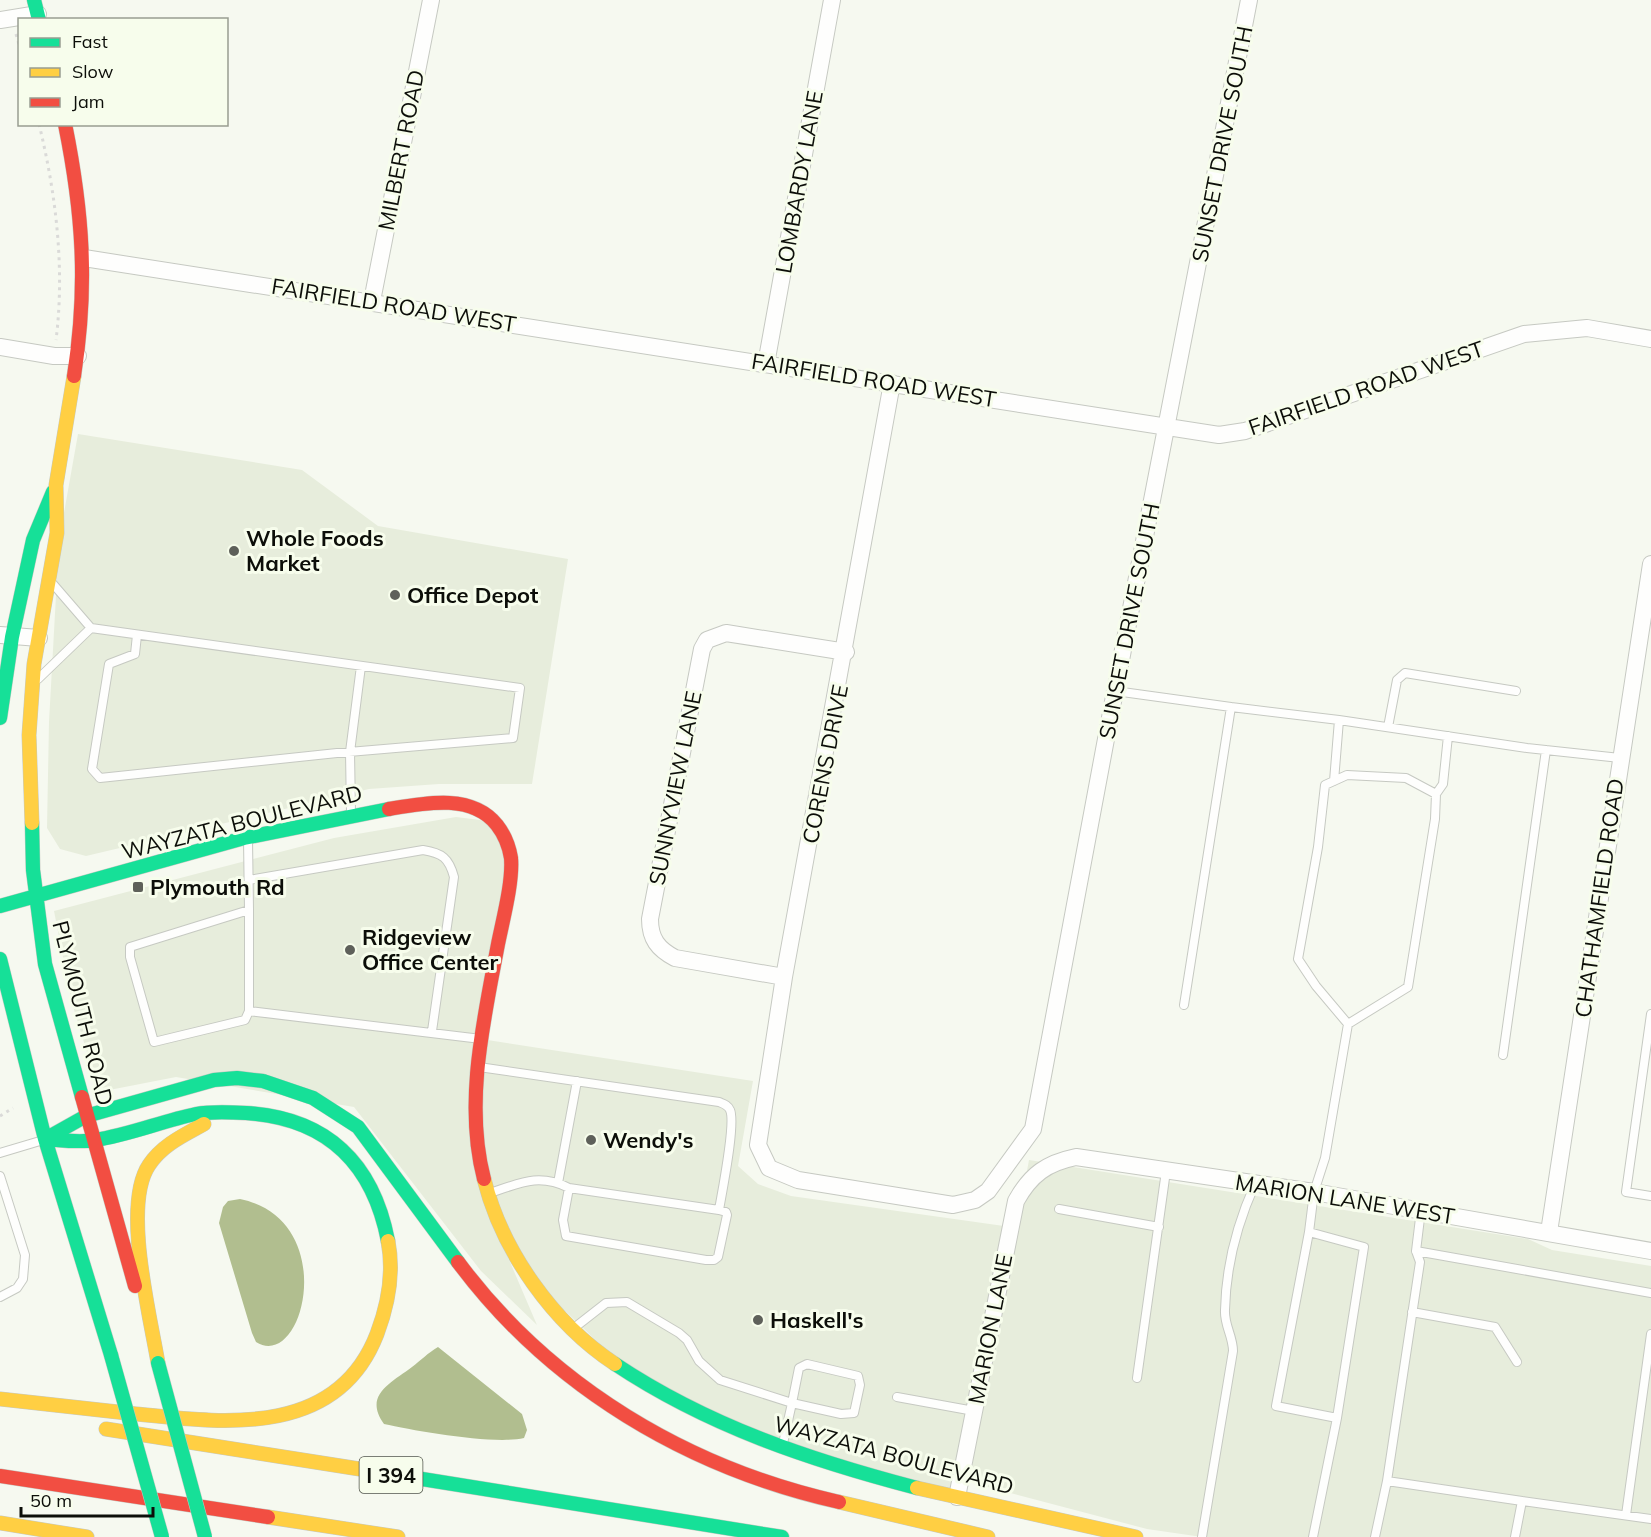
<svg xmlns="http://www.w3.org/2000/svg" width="1651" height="1537" font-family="Mulish,sans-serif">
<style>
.built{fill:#e7eddc}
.water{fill:#b1be8f}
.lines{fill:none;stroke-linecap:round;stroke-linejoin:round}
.lane-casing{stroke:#c6c9c2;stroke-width:10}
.street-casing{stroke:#c6c9c2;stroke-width:18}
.fast-casing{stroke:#c6c9c2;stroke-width:15}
.slow-casing{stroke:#c6c9c2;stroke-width:15}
.jam-casing{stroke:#c6c9c2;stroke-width:15}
.path{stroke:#dadad8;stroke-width:3;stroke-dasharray:3 4.5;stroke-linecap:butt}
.lane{stroke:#fefefd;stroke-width:8}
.street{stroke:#fefefd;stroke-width:16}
.fast{stroke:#16e098;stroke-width:14}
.slow{stroke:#ffcf43;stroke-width:14}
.jam{stroke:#f24e42;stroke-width:14}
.fast-bridge-casing{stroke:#c6c9c2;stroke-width:15;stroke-linecap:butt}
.fast-bridge{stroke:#16e098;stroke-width:14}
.poi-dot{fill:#5e605a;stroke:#f7fdec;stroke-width:2}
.labels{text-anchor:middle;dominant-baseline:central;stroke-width:6;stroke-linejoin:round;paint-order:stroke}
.shield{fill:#f7fdec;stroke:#52564d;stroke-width:1.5}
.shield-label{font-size:21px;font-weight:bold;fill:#0c0e09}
.street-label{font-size:22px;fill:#0c0e09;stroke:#f7fdec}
.poi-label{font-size:22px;font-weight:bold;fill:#0c0e09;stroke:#f7fdec;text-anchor:start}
</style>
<rect width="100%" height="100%" fill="#f6f9f0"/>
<path class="built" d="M78 434 302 470 378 526 568 559 532 784H439L369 789 86 856 60 849 47 828 49 722 59 541Z
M456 817 480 820 503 830 508 871 481 1039 753 1081 738 1166 758 1184 791 1196 1011 1227 957 1497 839 1466 633 1376 507 1255 537 1325 481 1271 354 1107 176 1077 99 1092 72 1003 54 911 334 838Z
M1029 1160 1528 1239 1552 1250 1651 1266V1537H1202L1147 1529 969 1482Z"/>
<path class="water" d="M240 1199C341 1220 304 1372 256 1342L252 1333 219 1223 223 1207 228 1201Z
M438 1347 522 1414 527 1430 524 1438C495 1445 415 1431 384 1424 363 1395 391 1383 412 1367 421 1360 428 1353 438 1347Z"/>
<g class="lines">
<defs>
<path id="lane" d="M91 628 520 688 513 738 337 753 100 778 92 769 109 664 135 654 137 635
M38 679 91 628 53 584
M1115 691 1231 707
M1339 720 1527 748 1620 758
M1388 727 1397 680 1405 673 1516 691
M1436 794 1443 784 1448 736
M351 813 350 752 361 666
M248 839 249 910 130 947V957L154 1042 245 1020 249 1011V910
M249 880 423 850C442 853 449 858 454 877L432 1031
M1184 1005 1231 707 1339 720 1334 781
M249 1011 481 1039
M1651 1014 1626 1192 1651 1196
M1503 1055 1546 750
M479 1067 719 1102C724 1104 728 1105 730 1110 736 1123 722 1192 719 1210
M0 1153 40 1141
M0 1176 25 1255 23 1279 17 1288 0 1297
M558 1183 577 1081
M490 1193C520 1183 539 1173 569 1188L719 1210 726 1212 727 1215 718 1257 714 1260H706L566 1236 563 1220 569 1188
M1059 1209 1159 1227
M1309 1232 1276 1406 1337 1418
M1416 1251 1651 1293
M1412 1312 1495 1327 1517 1362
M574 1328 606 1303 627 1302 679 1333 687 1340 699 1361 720 1380 792 1403 782 1448
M807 1364 858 1376 860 1385 854 1413 841 1414 792 1403 799 1368Z
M1137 1378 1166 1171
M897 1397 974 1411
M1387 1481 1522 1501 1515 1537
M1522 1501 1651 1519
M1626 1515 1651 1334
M1202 1537 1233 1351C1233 1336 1224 1325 1225 1310 1226 1266 1237 1224 1255 1184
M1313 1537 1337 1418 1364 1247 1309 1232 1314 1192 1325 1158 1348 1024 1408 987 1435 819 1436 794 1406 778 1347 775 1325 785 1318 847 1298 959 1316 986 1348 1024
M1375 1537 1387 1481 1420 1262 1416 1251 1421 1210"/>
<path id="street" d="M0 20 38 14
M84 258 1219 435 1245 431 1524 334 1587 328 1651 339
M372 301 431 0
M0 347 54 356H78
M766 364 832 0
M892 383 784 977 758 1145 769 1168 798 1180 953 1205 975 1200 988 1191 1033 1129 1115 691 1249 0
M0 635 39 638
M784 977 675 958C658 949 650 939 650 919L702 649 707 640 726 633 846 652
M1549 1232 1651 564
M957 1497 1016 1201C1031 1174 1047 1163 1076 1157L1314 1192 1651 1251"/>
<path id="fast" d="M34 0 39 20
M0 718 12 637 33 540 53 492
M32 823 33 870 45 964 82 1097
M0 906 244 838 389 809
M0 959 45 1139 111 1355
M45 1139 86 1116 214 1080 237 1078 263 1081 313 1098 358 1127 458 1262
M45 1139C61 1140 79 1143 95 1140 129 1135 162 1121 196 1114 212 1111 230 1112 246 1113 327 1118 373 1163 388 1241
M615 1364C708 1426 810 1460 917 1488
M366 1470 782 1537"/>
<path id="slow" d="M32 823 29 735 34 664 57 533 56 485 74 376
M484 1179C502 1251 553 1323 615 1364
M158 1363C150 1315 122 1205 149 1165 162 1145 184 1135 204 1124
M0 1399C45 1404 90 1409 136 1414 224 1423 337 1438 377 1334 388 1305 394 1272 388 1241
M106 1429 366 1470
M917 1488 1136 1537
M839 1502 988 1537
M268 1517 398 1537
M0 1523 87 1537"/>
<path id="jam" d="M65 124C83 213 88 286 74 376
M389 809C424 803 472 793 497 825 504 834 509 846 511 858 513 882 503 919 498 944 484 1019 464 1103 484 1179
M82 1097 135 1286
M458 1262C551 1387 688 1468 839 1502
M0 1476 268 1517"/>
</defs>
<use href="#lane" class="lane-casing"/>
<use href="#street" class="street-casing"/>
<use href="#fast" class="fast-casing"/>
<use href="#slow" class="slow-casing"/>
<use href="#jam" class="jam-casing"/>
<path class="path" d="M16 34 20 48
M39 124C56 194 65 268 56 340
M0 1116 13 1108"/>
<use href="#lane" class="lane"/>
<use href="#street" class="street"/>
<use href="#fast" class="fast"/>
<use href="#slow" class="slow"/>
<use href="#jam" class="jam"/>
<defs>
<path id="fast-bridge" d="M111 1355 162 1537
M158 1363 205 1537"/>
</defs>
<use href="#fast-bridge" class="fast-bridge-casing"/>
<use href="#fast-bridge" class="fast-bridge"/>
</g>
<g class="poi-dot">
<circle cx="234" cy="551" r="6"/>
<circle cx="395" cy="595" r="6"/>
<rect x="132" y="881" width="12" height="12" rx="3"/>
<circle cx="350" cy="950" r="6"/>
<circle cx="591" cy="1140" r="6"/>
<circle cx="758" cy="1320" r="6"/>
</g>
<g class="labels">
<rect class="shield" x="359.5" y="1457" width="63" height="36" rx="4.5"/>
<g class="shield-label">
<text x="391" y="1475">I 394</text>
</g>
<g class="street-label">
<text transform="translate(1222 144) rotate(-79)">SUNSET DRIVE SOUTH</text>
<text transform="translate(401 150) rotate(-79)">MILBERT ROAD</text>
<text transform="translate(799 182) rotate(-80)">LOMBARDY LANE</text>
<text transform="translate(394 305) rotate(9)">FAIRFIELD ROAD WEST</text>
<text transform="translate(874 380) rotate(9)">FAIRFIELD ROAD WEST</text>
<text transform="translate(1366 388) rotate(-19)">FAIRFIELD ROAD WEST</text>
<text transform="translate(1129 621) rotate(-79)">SUNSET DRIVE SOUTH</text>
<text transform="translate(825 764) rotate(-79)">CORENS DRIVE</text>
<text transform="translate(675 788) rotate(-79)">SUNNYVIEW LANE</text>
<text transform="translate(242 822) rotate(-14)">WAYZATA BOULEVARD</text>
<text transform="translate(1599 898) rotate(-82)">CHATHAMFIELD ROAD</text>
<text transform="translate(83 1013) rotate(76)">PLYMOUTH ROAD</text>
<text transform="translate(1345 1199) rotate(9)">MARION LANE WEST</text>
<text transform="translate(990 1329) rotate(-79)">MARION LANE</text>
<text transform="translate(894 1455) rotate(15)">WAYZATA BOULEVARD</text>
</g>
<g class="poi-label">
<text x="246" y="538">Whole Foods<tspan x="246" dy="25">Market</tspan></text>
<text x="407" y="595">Office Depot</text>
<text x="150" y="887">Plymouth Rd</text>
<text x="362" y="937">Ridgeview<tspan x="362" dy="25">Office Center</tspan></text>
<text x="603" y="1140">Wendy's</text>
<text x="770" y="1320">Haskell's</text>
</g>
</g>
<rect x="18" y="18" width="210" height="108" fill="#f7fdec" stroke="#999d91" stroke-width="1.5"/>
<rect x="30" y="38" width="30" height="9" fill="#16e098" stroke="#999d91" stroke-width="1.5"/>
<text x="72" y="48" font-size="18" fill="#0c0e09">Fast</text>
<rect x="30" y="68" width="30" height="9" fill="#ffcf43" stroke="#999d91" stroke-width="1.5"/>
<text x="72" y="78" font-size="18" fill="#0c0e09">Slow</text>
<rect x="30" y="98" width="30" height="9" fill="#f24e42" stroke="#999d91" stroke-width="1.5"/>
<text x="72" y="108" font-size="18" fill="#0c0e09">Jam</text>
<path d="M21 1507v9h132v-9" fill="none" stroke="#0c0e09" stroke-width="3"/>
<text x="30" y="1507" font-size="18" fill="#0c0e09" stroke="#f7fdec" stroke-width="4.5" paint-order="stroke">50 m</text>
</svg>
